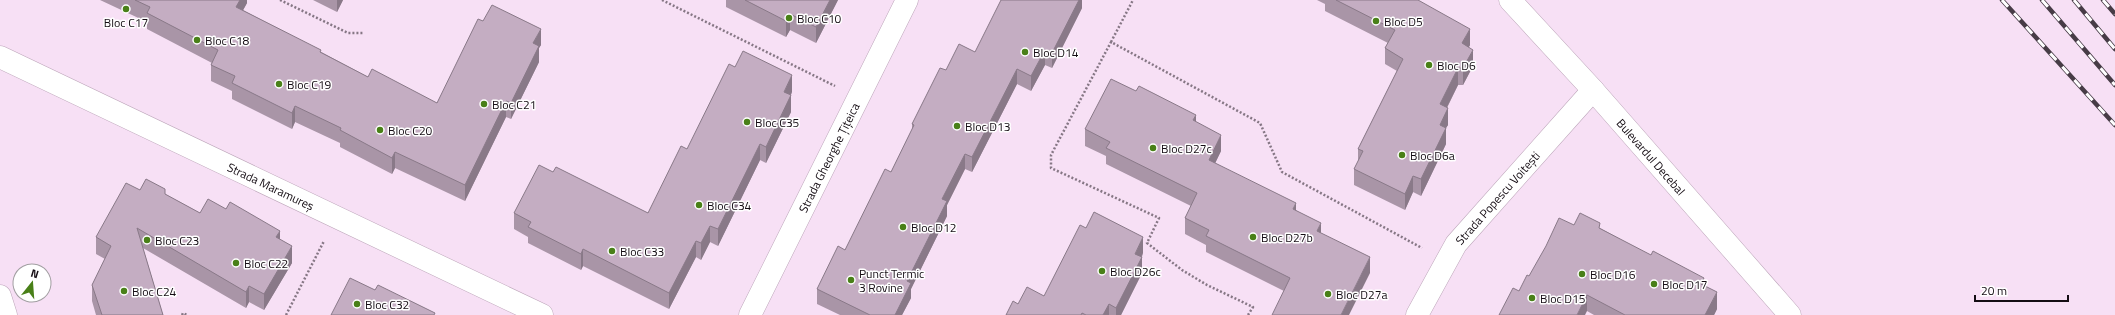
<svg xmlns="http://www.w3.org/2000/svg" width="2115" height="315" font-family="'Titillium Web',sans-serif">
<style>
.lines{fill:none;stroke-linecap:round;stroke-linejoin:round}
.minor-casing{stroke:#bda6ba;stroke-width:23}
.major-casing{stroke:#bda6ba;stroke-width:23}
.path{stroke:#867785;stroke-width:2.5;stroke-dasharray:2 2;stroke-linecap:butt}
.minor{stroke:#fff;stroke-width:22}
.major{stroke:#fff;stroke-width:22}
.rail-casing{stroke:#473c46;stroke-width:4.5}
.rail{stroke:#fff;stroke-width:3;stroke-dasharray:9;stroke-linecap:butt}
.wall{fill:#a995a7}
.shaded-wall{fill:#897988}
.building{fill:#c4adc2;stroke:#897988}
.poi-dot{fill:#498018;stroke:#fff;stroke-width:1.5}
.labels{text-anchor:middle;dominant-baseline:central;stroke-width:3;stroke-linejoin:round;paint-order:stroke}
.poi-label{font-size:12px;fill:#140c13;stroke:#fff;text-anchor:start}
.street-label{font-size:12px;fill:#140c13;stroke:#fff}
</style>
<rect width="100%" height="100%" fill="#f7e0f5"/>
<g class="lines">
<defs>
<g id="minor">
<path id="s1" d="M0 57 542 315"/>
<path d="M0 296 6 315"/>
<path id="s2" d="M750 315 907 0"/>
<path id="s3" d="M1417 315 1456 244 1593 90"/>
</g>
<g id="major">
<path id="s4" d="M1510 0 1593 90 1790 315"/>
</g>
</defs>
<use href="#minor" class="minor-casing"/>
<use href="#major" class="major-casing"/>
<path class="path" d="M280 0 348 33H363
M662 0 835 86
M1111 42 1133 0
M182 315 183 313 187 315
M286 315 324 241
M1248 315 1253 307 1207 285 1182 270 1147 243 1159 218 1051 168V155L1111 42 1260 123 1282 172 1422 248"/>
<use href="#minor" class="minor"/>
<use href="#major" class="major"/>
<defs>
<path id="rail" d="M2002 0 2115 125
M2042 0 2115 85
M2074 0 2115 49
M2103 0 2115 14"/>
</defs>
<use href="#rail" class="rail-casing"/>
<use href="#rail" class="rail"/>
</g>
<path class="wall" d="M100 0H247V3L243 10 368 77 437 103 483 21 541 45 539 48V62L511 119 506 117 465 201 395 168 392 174 340 147V143L295 122 292 129 232 99V91L211 81V65L212 63 147 29V22Z
M313 0H343L337 12Z
M726 0H838L816 43 790 30 786 37 726 7Z
M1082 0V8L1052 68 1045 65 1031 91 1017 84 972 172 965 169 947 205V216L911 289V298L902 315H840L817 304V289L845 250 891 172 912 130V124L946 70 975 52Z
M1317 0H1418L1470 45 1469 47 1473 66 1463 85H1458L1447 108 1448 125 1446 128V144L1421 196 1413 192 1405 210 1354 185V169L1358 162V149L1397 71 1385 64V48L1388 43 1325 11V4Z
M792 92 791 95V112L766 163 760 160 718 246 710 242 701 260 696 257 669 309 583 266 581 270 528 243V237L514 229V213L553 172 648 213 687 149Z
M1196 122 1221 151 1215 163 1296 210 1321 233 1370 273 1284 291 1206 252V245L1185 234V218L1191 206 1106 164V156L1085 146V129Z
M140 190 165 194 200 213 226 209 280 239 292 263 264 310 249 302 246 308 143 248 163 315H96L92 301V285L105 259 96 254V237Z
M1574 225 1600 228 1704 286 1717 309 1714 315H1594L1587 311 1519 291Z
M1143 253 1142 257V273L1121 315H1006L1018 304 1044 296Z"/>
<path class="shaded-wall" d="M240 0H247V3L236 23V7Z
M337 0H343L337 12Z
M830 0H838L816 43V27Z
M1077 0H1082V8L1052 68V53Z
M790 14V30L786 37V21Z
M541 29V45L539 48V62L511 119V103L533 43Z
M1470 29V45L1462 60V43Z
M1045 50V65L1031 91V76Z
M1473 50V66L1463 85V68Z
M1458 68V85L1440 121V104Z
M1017 69V84L972 172V157Z
M792 75V92L784 108V92Z
M791 95V112L766 163V147Z
M506 101V117L465 201V185Z
M295 106V122L292 129V113Z
M1448 108V125L1446 128V144L1421 196V179L1440 125Z
M1196 115V131L1193 120Z
M1221 135V151L1209 176V160Z
M760 144V160L718 246V229Z
M395 152V168L392 174V158Z
M965 154V169L947 205V216L911 289V298L902 315H895L907 281 942 199Z
M1413 176V192L1405 210V194Z
M1296 203V220L1293 209Z
M1321 223V239L1317 231Z
M710 226V242L701 260V243Z
M280 231V247L276 237Z
M1143 237V253L1135 270V254Z
M696 241V257L669 309V293Z
M292 246V263L264 310V294Z
M583 249V266L581 270V254Z
M1142 257V273L1121 315H1116V308Z
M1370 257V273L1349 315H1341Z
M1704 278V294L1701 284Z
M249 286V302L246 308V292Z
M1717 292V309L1714 315H1705Z
M1587 295V311L1585 315H1577Z
M1109 304V315H1103Z"/>
<path class="building" d="M135 0H240L236 7 321 50 320 52 368 77 372 69 437 103 478 19 483 21 492 5 541 29 533 43 539 46 511 103 506 101 465 185 395 152 392 158 340 130 341 128 295 106 292 113 232 83 235 76 211 65 218 50 147 13 150 7Z
M745 0H830L816 27 790 14 786 21Z
M1001 0H1079L1052 53 1045 50 1031 76 1017 69 972 157 965 154 942 199 947 201 907 281 911 283 895 315H870L817 289 838 246 845 250 885 169 891 172 914 125 912 124 940 68 946 70 959 44 975 52Z
M1336 0H1418L1470 29 1462 43 1473 50 1463 68H1458L1440 104 1448 108 1440 125 1446 128 1421 179 1413 176 1405 194 1354 169 1363 151 1358 149 1403 59 1385 48 1395 30Z
M743 51 792 75 784 92 791 95 766 147 760 144 718 229 710 226 701 243 696 241 669 293 583 249 581 254 528 227 531 222 514 213 539 165 553 172 556 167 648 213 681 146 687 149 729 64 735 67Z
M1111 79 1136 91 1139 86 1196 115 1193 120 1221 135 1209 160 1296 203 1293 209 1321 223 1317 231 1370 257 1341 315H1272L1290 278 1206 236 1209 230 1185 218 1197 193 1106 148 1110 142 1085 129Z
M146 179 165 189V194L200 213 208 199 226 209 230 202 280 231 276 237 292 246 264 294 249 286 246 292 137 228 163 315H102L92 285 111 246 96 237 126 183 140 190Z
M1094 212 1143 237 1135 254 1142 257 1116 308 1109 304 1103 315H1086L1082 313 1081 315H1006L1013 301 1018 304 1027 287 1044 296 1080 225 1086 228Z
M1580 213 1600 223 1599 228 1651 255 1653 251 1704 278 1701 284 1717 292 1705 315H1625L1587 295 1577 315H1499L1513 288 1519 291 1527 275 1529 276 1546 246 1559 218 1574 225Z
M350 278 375 290 378 285 435 313 434 315H331Z"/>
<g class="poi-dot">
<circle cx="126" cy="9" r="4"/>
<circle cx="789" cy="18" r="4"/>
<circle cx="1376" cy="21" r="4"/>
<circle cx="197" cy="40" r="4"/>
<circle cx="1025" cy="52" r="4"/>
<circle cx="1429" cy="65" r="4"/>
<circle cx="279" cy="84" r="4"/>
<circle cx="484" cy="104" r="4"/>
<circle cx="747" cy="122" r="4"/>
<circle cx="957" cy="126" r="4"/>
<circle cx="380" cy="130" r="4"/>
<circle cx="1153" cy="148" r="4"/>
<circle cx="1402" cy="155" r="4"/>
<circle cx="699" cy="205" r="4"/>
<circle cx="903" cy="227" r="4"/>
<circle cx="1253" cy="237" r="4"/>
<circle cx="147" cy="240" r="4"/>
<circle cx="612" cy="251" r="4"/>
<circle cx="236" cy="263" r="4"/>
<circle cx="1102" cy="271" r="4"/>
<circle cx="1582" cy="274" r="4"/>
<circle cx="851" cy="280" r="4"/>
<circle cx="1654" cy="284" r="4"/>
<circle cx="124" cy="291" r="4"/>
<circle cx="1328" cy="294" r="4"/>
<circle cx="1532" cy="298" r="4"/>
<circle cx="357" cy="304" r="4"/>
</g>
<g class="labels">
<g class="poi-label">
<text x="797" y="18">Bloc C10</text>
<text x="1384" y="21">Bloc D5</text>
<text x="126" y="22" text-anchor="middle">Bloc C17</text>
<text x="205" y="40">Bloc C18</text>
<text x="1033" y="52">Bloc D14</text>
<text x="1437" y="65">Bloc D6</text>
<text x="287" y="84">Bloc C19</text>
<text x="492" y="104">Bloc C21</text>
<text x="755" y="122">Bloc C35</text>
<text x="965" y="126">Bloc D13</text>
<text x="388" y="130">Bloc C20</text>
<text x="1161" y="148">Bloc D27c</text>
<text x="1410" y="155">Bloc D6a</text>
<text x="707" y="205">Bloc C34</text>
<text x="911" y="227">Bloc D12</text>
<text x="1261" y="237">Bloc D27b</text>
<text x="155" y="240">Bloc C23</text>
<text x="620" y="251">Bloc C33</text>
<text x="244" y="263">Bloc C22</text>
<text x="1110" y="271">Bloc D26c</text>
<text x="859" y="273">Punct Termic<tspan x="859" dy="14">3 Rovine</tspan></text>
<text x="1590" y="274">Bloc D16</text>
<text x="1662" y="284">Bloc D17</text>
<text x="132" y="291">Bloc C24</text>
<text x="1336" y="294">Bloc D27a</text>
<text x="1540" y="298">Bloc D15</text>
<text x="365" y="304">Bloc C32</text>
</g>
<g class="street-label">
<text stroke="none"><textPath href="#s4" startOffset="211">Bulevardul Decebal</textPath></text>
<text stroke="none"><textPath href="#s2" startOffset="176">Strada Gheorghe Țițeica</textPath></text>
<text stroke="none"><textPath href="#s1" startOffset="300">Strada Maramureș</textPath></text>
<text stroke="none"><textPath href="#s3" startOffset="143">Strada Popescu Voitești</textPath></text>
</g>
</g>
<g transform="translate(32 283) rotate(17)"><circle r="19" fill="#ffffff" stroke="#a19ea1"/>
<path d="M0-3L7 15L0 10L-7 15Z" fill="#498018"/>
<text y="-6" font-size="11" font-weight="bold" text-anchor="middle" fill="#140c13">N</text>
</g>
<path d="M1975 295v6h93v-6" fill="none" stroke="#140c13" stroke-width="2"/>
<text x="1981" y="295" font-size="12" fill="#140c13" stroke="#ffffff" stroke-width="3" paint-order="stroke">20 m</text>
</svg>
